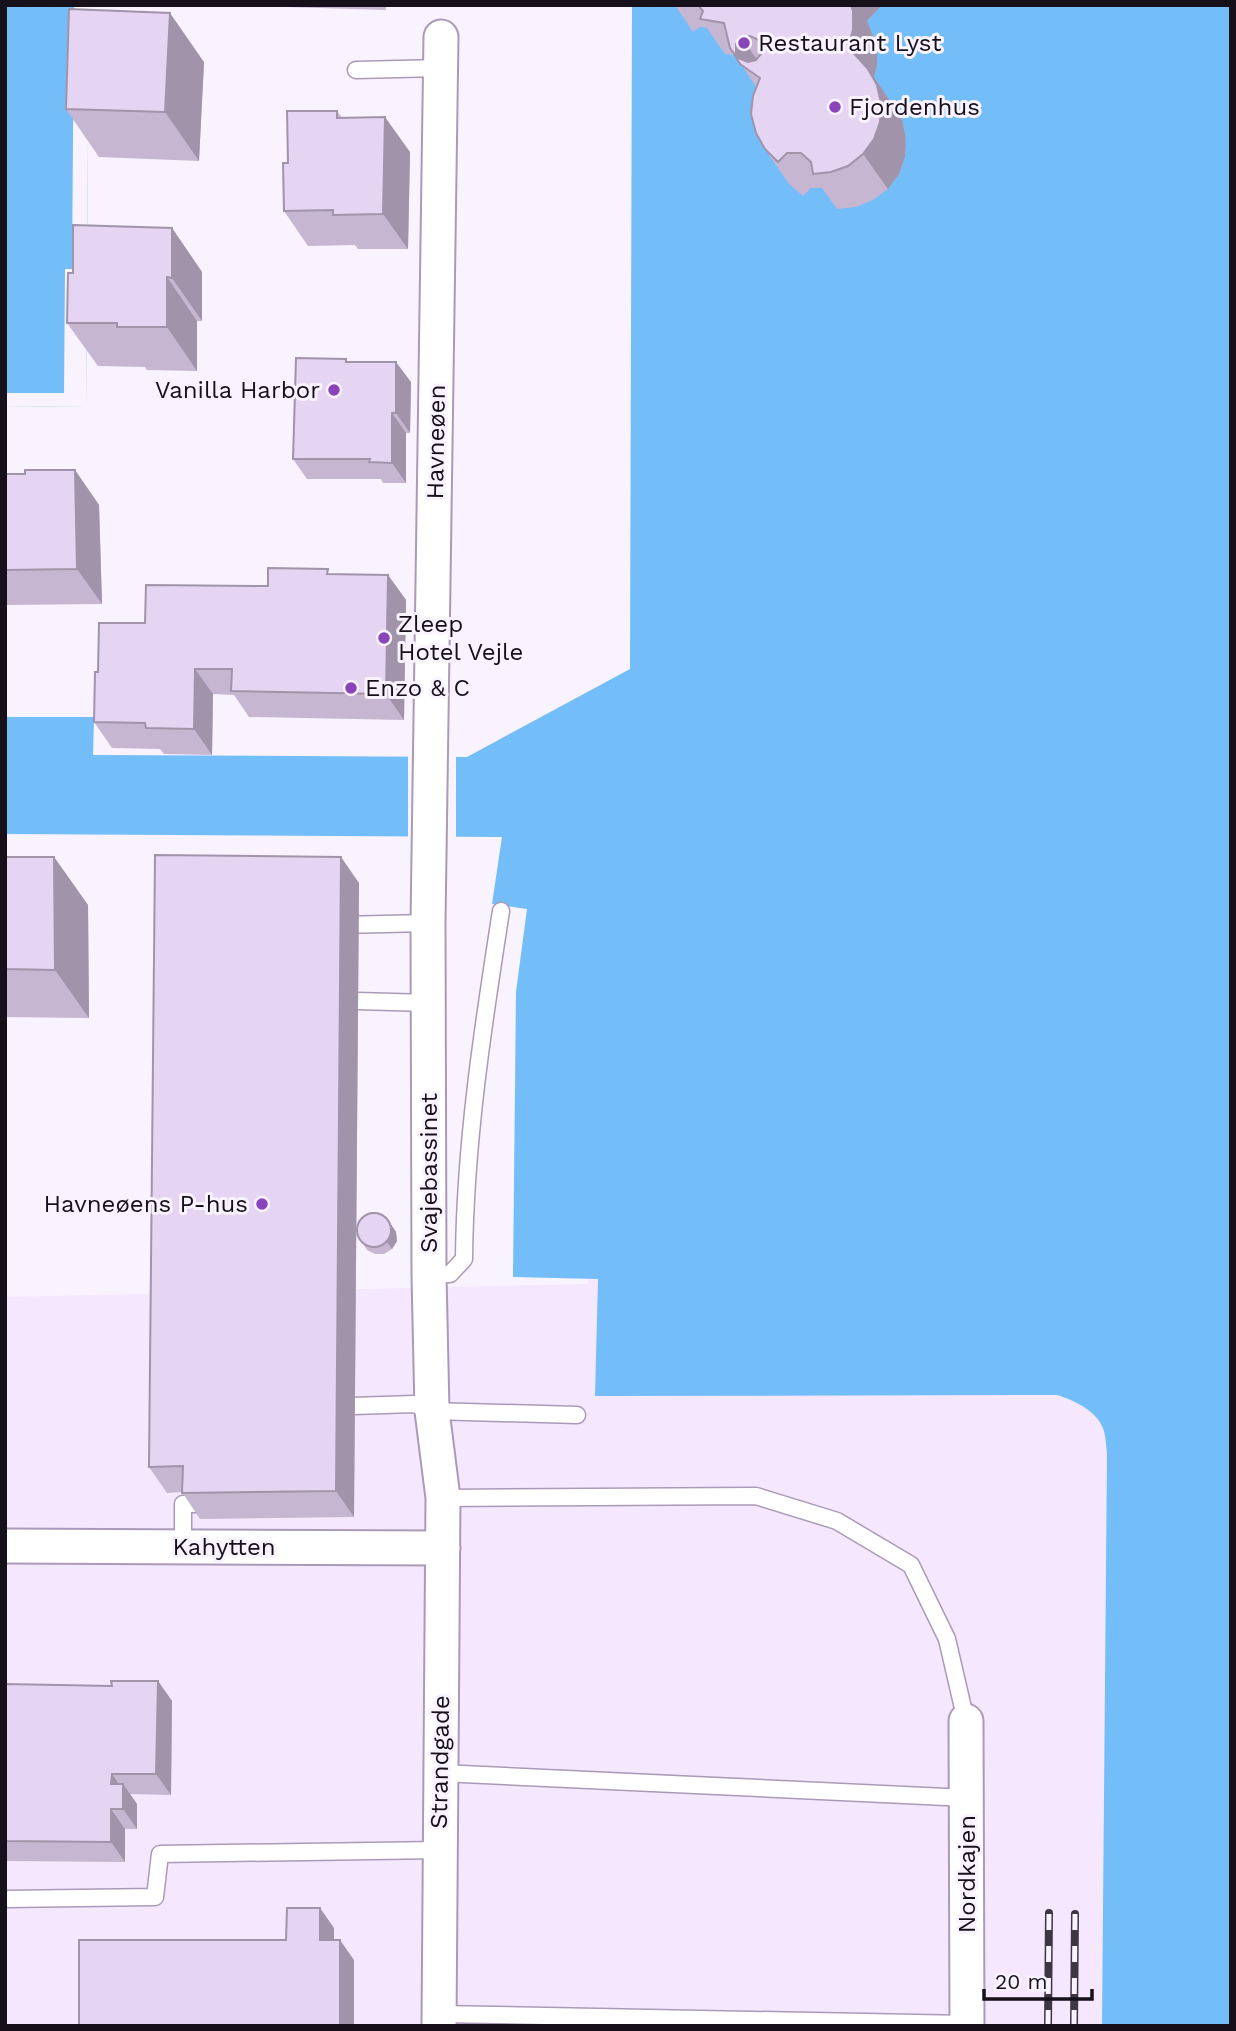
<svg xmlns="http://www.w3.org/2000/svg" width="1236" height="2031" font-family="'Work Sans',sans-serif">
<style>
.built{fill:#f5e7fe}
.water{fill:#73bdf9}
.pier{fill:#f9f2ff}
.lines{fill:none;stroke-linecap:round;stroke-linejoin:round}
.service-casing{stroke:#ab9ab7;stroke-width:19}
.minor-casing{stroke:#ab9ab7;stroke-width:37}
.service{stroke:#fff;stroke-width:16}
.minor{stroke:#fff;stroke-width:33}
.rail-casing{stroke:#3e3743;stroke-width:8}
.rail{stroke:#f9f2ff;stroke-width:5;stroke-dasharray:16;stroke-linecap:butt}
.wall{fill:#c6b6d1}
.shaded-wall{fill:#a194aa}
.building{fill:#e6d4f3;stroke:#a194aa;stroke-width:2}
.poi-dot{fill:#8844b8;stroke:#f9f2ff;stroke-width:2.5}
.labels{text-anchor:middle;dominant-baseline:central;stroke-width:6;stroke-linejoin:round;paint-order:stroke}
.poi-label{font-size:24px;fill:#16101b;stroke:#f9f2ff;text-anchor:start}
.street-label{font-size:24px;fill:#16101b;stroke:#f9f2ff}
</style>
<rect width="100%" height="100%" fill="#f9f2ff"/>
<path class="built" d="M1231 5V2026H5V1297L588 1284 600 945Z"/>
<path class="water" d="M5 5H89L86 407 5 406Z
M632 5H1231V2026H1102L1107 1453C1106 1446 1106 1438 1104 1431 1099 1412 1074 1400 1057 1395L595 1396 598 1279 513 1277 516 992 527 909 492 904 502 837 5 834V717H94L93 755 467 757 630 669Z"/>
<path class="pier" d="M74 5H89L86 407 5 406V393H64L65 269H72Z
M408 754H456V842L408 841Z"/>
<g class="lines">
<defs>
<path id="service" d="M356 70 441 68
M340 925 428 923
M357 1001 428 1003
M429 1275 450 1274 464 1259C465 1143 483 1026 501 911
M353 1406 414 1404 432 1411 577 1415
M443 1498 756 1496 837 1521 911 1565 947 1639 966 1721
M183 1547V1504H211
M441 1773 967 1798
M5 1899 155 1897 160 1854 439 1850
M439 2014 967 2024"/>
<path id="minor" d="M5 1546 443 1548
M966 1721 967 2026
M439 2026 443 1498 432 1411 429 1275 428 923 441 37"/>
</defs>
<use href="#service" class="service-casing"/>
<use href="#minor" class="minor-casing"/>
<use href="#service" class="service"/>
<use href="#minor" class="minor"/>
<defs>
<path id="rail" d="M1048 2026 1049 1913
M1074 2026 1075 1914"/>
</defs>
<use href="#rail" class="rail-casing"/>
<use href="#rail" class="rail"/>
</g>
<path class="wall" d="M285 5H386V10L286 7Z
M675 5H882L867 21 877 46V65L874 77 892 104 902 120 906 138 905 157 899 174 888 189 873 200 856 207 837 209 822 188H811L803 196 789 184 765 149 756 87 735 55 725 54 707 28 700 27 693 32Z
M204 62 199 161 99 157 66 109Z
M337 111 342 118 410 152 408 249H358L355 245 308 246 284 211 288 163Z
M172 228 202 272V321H197V371L147 370 145 367 98 366 67 323Z
M346 359 348 362 411 382 410 433H406V483H383L381 479H307L293 459Z
M75 470 99 505 102 604 5 605V474H25Z
M331 574 388 575 406 600 404 720 249 717 234 695 213 694 212 755 164 754 160 749 112 748 94 722 98 672 145 623 268 586Z
M5 857H54L88 905 89 1018 5 1017Z
M359 883 354 1517 200 1519 182 1492 167 1493 149 1467Z
M386 1217 396 1232 397 1241 392 1249 384 1254H375L367 1250 362 1242Z
M158 1681 172 1701 171 1795 130 1794 137 1804V1829H125V1862L5 1861V1684L112 1686Z"/>
<path class="shaded-wall" d="M851 5H882L867 21 877 46V65L874 77 892 104 902 120 906 138 905 157 899 174 888 189 863 154 848 47Z
M170 13 204 62 199 161 165 112Z
M742 38 766 73 736 56V44Z
M385 117 410 152 408 249 383 214Z
M172 228 202 272V321L172 278Z
M167 277 197 321V371L167 327Z
M396 362 411 382 410 433 396 413Z
M392 413 406 433V483L392 463Z
M75 470 99 505 102 604 77 569Z
M388 575 406 600 404 720 386 694Z
M195 669 213 694 212 755 194 729Z
M54 857 88 905 89 1018 55 970Z
M341 857 359 883 354 1517 336 1491Z
M386 1217 396 1232 397 1241 392 1249 387 1242Z
M158 1681 172 1701 171 1795 156 1774Z
M112 1774 123 1790V1784L137 1804V1829L123 1809 111 1784Z
M111 1809 125 1829V1862L111 1842Z
M320 1908 334 1928V1960L320 1940Z
M340 1940 354 1960V2026H340Z"/>
<path class="building" d="M698 5H851L853 11V30L848 47 868 69 877 85 881 103 880 122 874 139 863 154 848 166 831 172 813 174 811 162 801 153H787L778 162 765 149 756 133 751 114 753 96 760 78 740 64 736 57 748 62 756 60 761 54V45L757 39 750 36 742 38 736 44V56L730 48 724 23 700 19 703 11Z
M69 9 170 13 165 112 66 109Z
M287 111H337V118L385 117 383 214 333 215V210L284 211 283 163H288Z
M73 225 172 228V278L167 277V327H117V323H67L68 273H73Z
M296 358 346 359V362H396V413H392V463L369 462 370 459H293Z
M25 470H75L77 569 5 570V474H25Z
M268 568 328 569 327 574 388 575 386 694 231 691 232 669H195L194 729 146 728 145 723 94 722 95 672H98L99 623H145L146 585 268 586Z
M155 855 341 857 336 1491 182 1493 183 1466 149 1467Z
M5 857H54L55 970 5 969Z
M357 1230a17 17 0 1 1 34 0a17 17 0 1 1-34 0Z
M111 1681H158L156 1774H112L111 1784H123V1809H111V1842L5 1841V1684L112 1686Z
M287 1908H320V1940H340V2026H79V1940H286Z"/>
<g class="poi-dot">
<circle cx="744" cy="43" r="7"/>
<circle cx="835" cy="107" r="7"/>
<circle cx="334" cy="390" r="7"/>
<circle cx="384" cy="638" r="7"/>
<circle cx="351" cy="688" r="7"/>
<circle cx="262" cy="1204" r="7"/>
</g>
<g class="labels">
<g class="poi-label">
<text x="758" y="43">Restaurant Lyst</text>
<text x="849" y="107">Fjordenhus</text>
<text x="320" y="390" text-anchor="end">Vanilla Harbor</text>
<text x="398" y="624">Zleep<tspan x="398" dy="28">Hotel Vejle</tspan></text>
<text x="365" y="688">Enzo &amp; C</text>
<text x="248" y="1204" text-anchor="end">Havneøens P-hus</text>
</g>
<g class="street-label">
<text transform="translate(436 442) rotate(-89)">Havneøen</text>
<text transform="translate(429 1173) rotate(-90)">Svajebassinet</text>
<text x="224" y="1547">Kahytten</text>
<text transform="translate(440 1762) rotate(-89)">Strandgade</text>
<text transform="translate(967 1874) rotate(-90)">Nordkajen</text>
</g>
</g>
<rect width="1236" height="2031" fill="none" stroke="#16101b" stroke-width="14"/>
<path d="M984 1989v10h108v-10" fill="none" stroke="#16101b" stroke-width="3.5"/>
<text x="995" y="1989" font-size="21" fill="#16101b" stroke="#f9f2ff" stroke-width="5" paint-order="stroke">20 m</text>
</svg>
